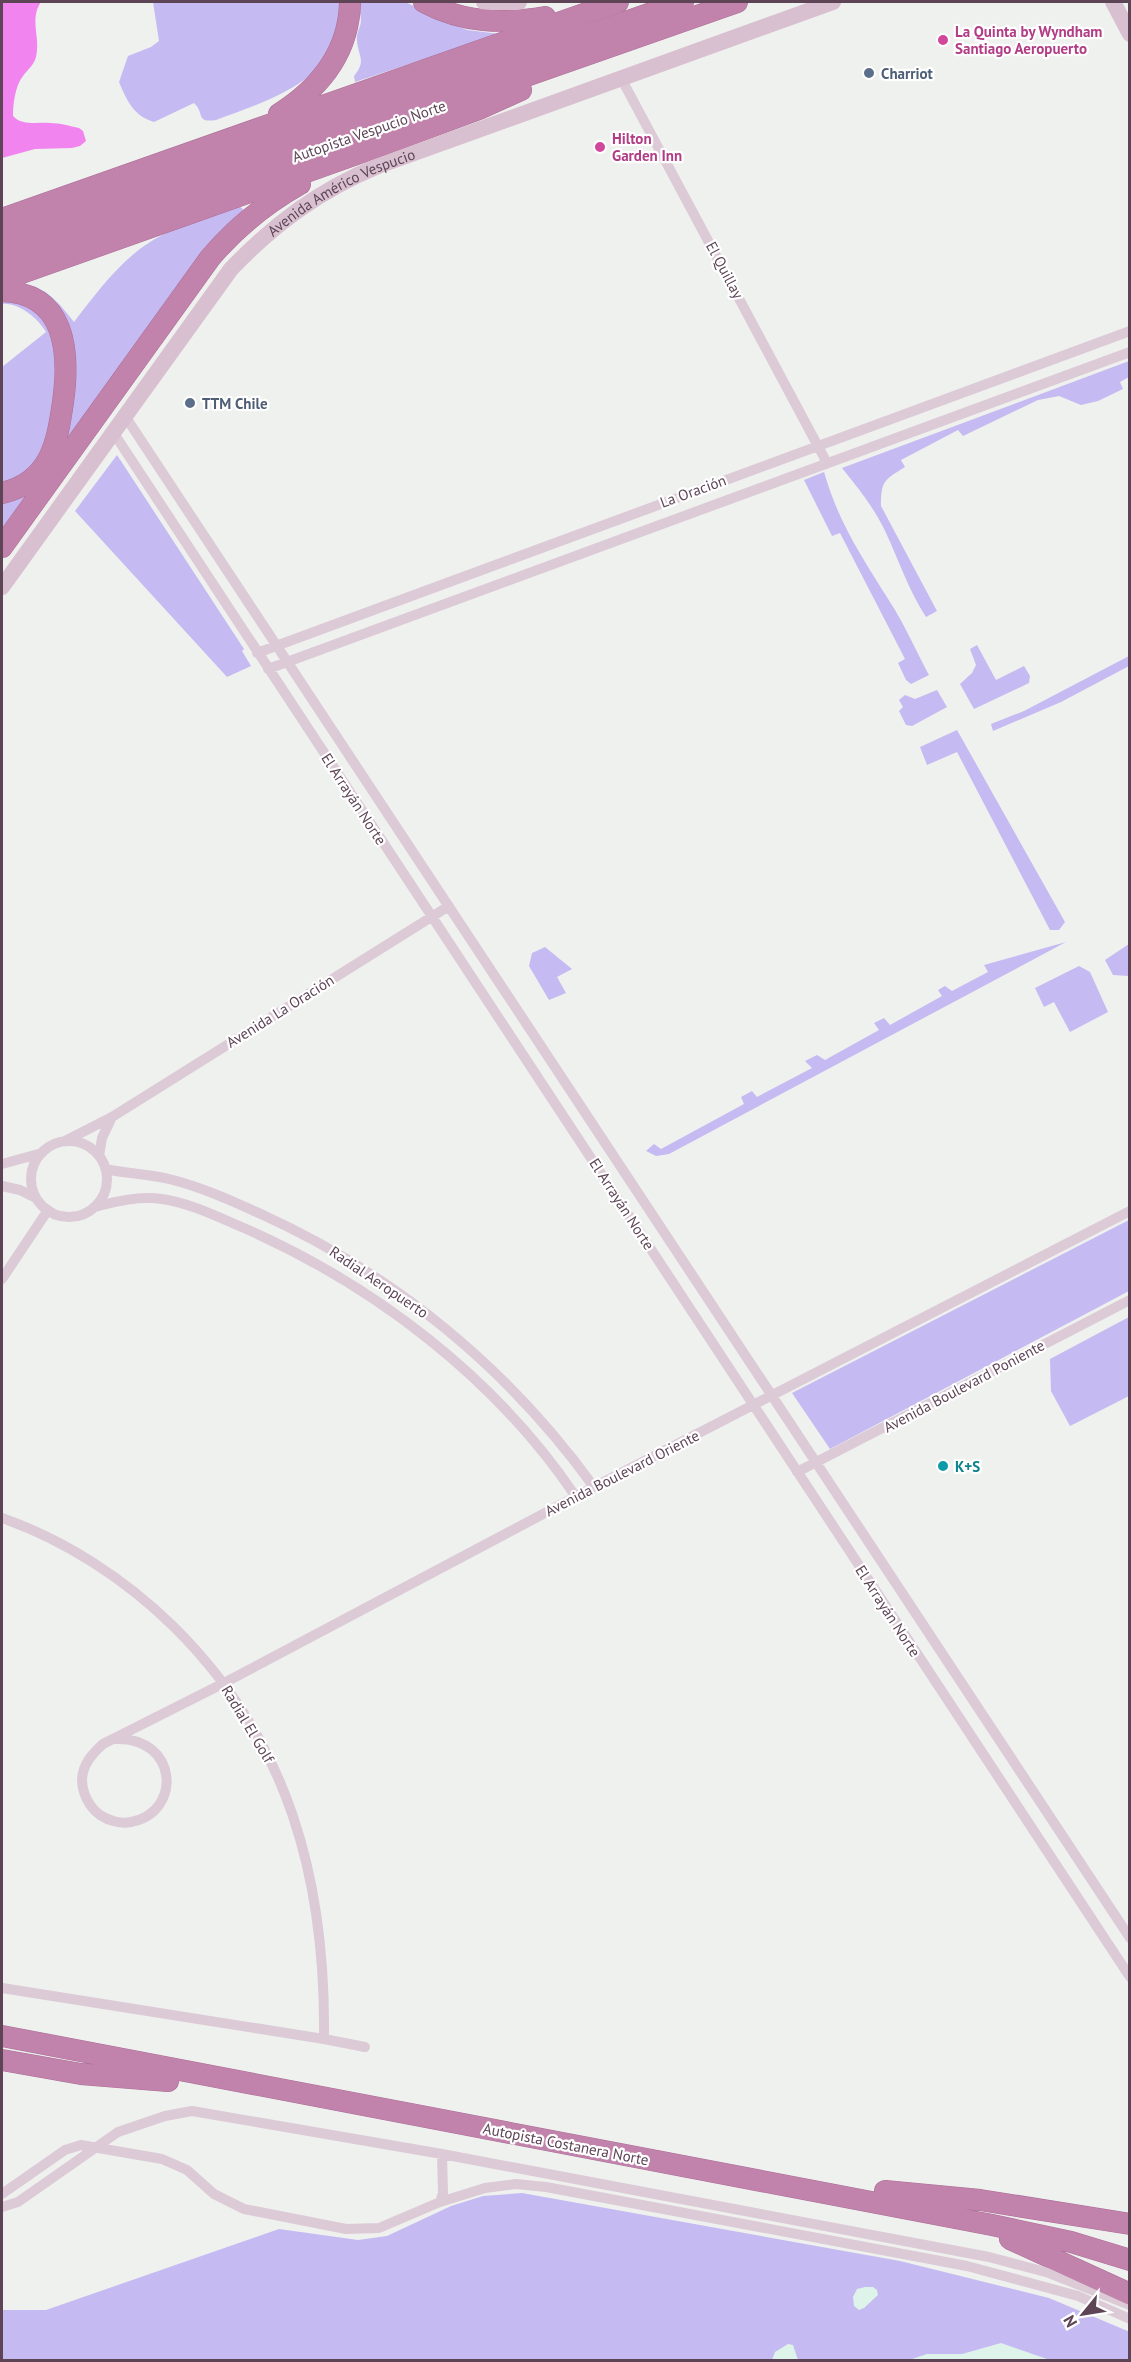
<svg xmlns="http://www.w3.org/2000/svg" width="1131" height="2362" font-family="'PT Sans',sans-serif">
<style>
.green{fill:#c5baf2}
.sand{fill:#def3e9}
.water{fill:#f184ee}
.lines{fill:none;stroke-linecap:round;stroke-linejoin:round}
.highway-casing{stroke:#ac6e97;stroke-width:22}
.street{stroke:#dccad7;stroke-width:10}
.secondary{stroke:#d9c0d0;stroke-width:16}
.highway{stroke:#c183ac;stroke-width:21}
.hotel-dot{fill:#d1479c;stroke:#fff;stroke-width:2}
.service-dot{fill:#5c6f8a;stroke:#fff;stroke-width:2}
.culture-dot{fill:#0f9aa8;stroke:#fff;stroke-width:2}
.labels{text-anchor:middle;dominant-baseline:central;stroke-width:4.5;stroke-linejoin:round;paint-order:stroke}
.hotel-label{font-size:15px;font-weight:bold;fill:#b23c85;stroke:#fff;text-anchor:start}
.service-label{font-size:15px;font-weight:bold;fill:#4e5e75;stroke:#fff;text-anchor:start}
.street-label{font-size:15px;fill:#5d4556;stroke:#fff}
.culture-label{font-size:15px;font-weight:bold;fill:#0d838f;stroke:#fff;text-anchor:start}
</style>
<rect width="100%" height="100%" fill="#eff1ee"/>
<path class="green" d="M153 2H343C339 17 337 37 330 51 311 89 253 106 216 120 195 123 205 113 194 103L154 122C134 116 127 101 119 82L128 56 151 47 159 41Z
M357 2H405L467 30 500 34 355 82 354 76C367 60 358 57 357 40 356 33 361 27 361 20 361 14 357 8 357 2Z
M238 205 244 210 70 444 62 441 72 363 29 285C50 290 61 306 74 322 94 296 116 266 144 246 171 227 207 217 238 205Z
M2 298 32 308 56 334 53 426 30 471 2 485V367L46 332C38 318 18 302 2 304Z
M1129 361V377L1120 382 1123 389 1098 401 1081 405 1059 396 1038 400 963 436 958 430 901 460 905 467C884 480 881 481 881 506L937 611 926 617C909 591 899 561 886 533 875 509 859 489 842 468Z
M117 455 244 649 242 651 251 666 227 677 75 511Z
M824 472C839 524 862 557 890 602 905 625 916 651 929 675L911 684 906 680 898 663 905 659 840 533 832 536 804 480Z
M31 494 2 534V497Z
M977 645 996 680 1024 666 1030 676 1029 683 974 709 960 684 972 673 976 665 970 649Z
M1129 656V666L1061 702 993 731 991 724 1024 711Z
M937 690 947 707 912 726 906 725 899 711 903 707 899 700 905 695 915 699Z
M957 730 1065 922 1059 930H1050L957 752 927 765 920 747Z
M1066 942 669 1154 656 1156 646 1151 654 1144 661 1149 744 1104 741 1097 752 1091 757 1097 812 1068 805 1061 817 1055 825 1060 879 1030 874 1023 884 1018 890 1025 942 996 938 990 945 986 952 991 988 972 984 965Z
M1129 944V976L1113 975 1105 960Z
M545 947 572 969 557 977 566 993 549 1000 529 966 532 953Z
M1079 966 1090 972 1108 1012 1070 1032 1054 1002 1044 1007 1035 988Z
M1129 1220V1291L830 1449 792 1393Z
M1129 1317V1396L1070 1426 1051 1391 1050 1359Z
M522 2193 900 2261 1049 2298 1130 2332 1129 2360H2V2310H46L279 2229 358 2240 387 2236 451 2206 483 2196Z"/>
<path class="sand" d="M865 2287H873L877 2290 878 2295 864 2308 859 2310 854 2306 853 2297 857 2289Z
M1001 2343 1050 2360H909L927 2354H962Z
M788 2344 793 2345 798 2360H772L775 2352Z"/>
<path class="water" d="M2 2H41C29 19 41 38 36 57 34 65 28 69 23 76 15 86 13 104 13 116 22 126 38 122 50 123 60 123 70 126 79 128L83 131 86 141 80 146 72 148 35 149 2 158Z"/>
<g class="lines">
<defs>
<path id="highway" d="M424 2C463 23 503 24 545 17
M279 114C320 88 349 53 350 2
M2 219 618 2
M2 239 683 2
M2 260 737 2
M2 280 385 144 479 109 521 90
M2 291C66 293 70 352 63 402 57 444 50 482 2 493
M2 547 210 258C236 227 265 204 300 184
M2 2036 992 2225 1071 2242 1130 2260
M2 2060 81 2074 168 2081
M885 2191 980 2200 1130 2224
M1010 2239 1130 2294"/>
</defs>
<use href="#highway" class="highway-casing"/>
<path class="street" d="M621 78 827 463
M125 416 1130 1938
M113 432 1130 1977
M257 653 1130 331
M268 669 1130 352
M65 1141 112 1117 449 906
M31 1179a38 38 0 1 1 76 0a38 38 0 1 1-76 0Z
M99 1156 102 1138 112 1117
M2 1164 42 1153
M106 1169C128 1174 151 1174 173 1180 204 1188 234 1202 263 1215 395 1275 509 1369 594 1487
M2 1186 20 1190 36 1198
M95 1207C117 1201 139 1196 162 1199 190 1203 218 1217 244 1228 374 1285 496 1378 576 1497
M2 1279 48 1210
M797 1472 1130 1300
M2 1518C65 1540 125 1579 173 1626 289 1740 326 1880 324 2039
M116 1739C178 1737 183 1812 131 1822 121 1824 109 1821 100 1815 89 1807 82 1793 82 1779 83 1764 92 1754 103 1744L224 1683 594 1487 1130 1211
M2 1988 324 2039 365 2047
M2 2194 65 2150 81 2145 162 2159 187 2170 214 2194 244 2209 346 2229 379 2228 440 2202 485 2188 516 2184 546 2187 967 2266 1078 2296 1130 2319
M440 2202 443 2193 442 2154
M2 2207 18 2202 118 2132 165 2116 192 2111 442 2154 989 2257 1049 2273 1130 2305"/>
<g class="secondary">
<path d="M484 2H519"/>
<path d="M1113 2 1130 34"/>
<path id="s1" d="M2 587 231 269C274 224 320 190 378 166L833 2"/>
</g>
<use href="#highway" class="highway"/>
</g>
<g class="hotel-dot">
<circle cx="943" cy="40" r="6"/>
<circle cx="600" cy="147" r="6"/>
</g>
<g class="service-dot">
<circle cx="869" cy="73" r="6"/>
<circle cx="190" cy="403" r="6"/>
</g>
<circle class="culture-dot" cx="943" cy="1466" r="6"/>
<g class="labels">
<g class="hotel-label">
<text x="955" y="31">La Quinta by Wyndham<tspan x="955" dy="17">Santiago Aeropuerto</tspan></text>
<text x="612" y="138">Hilton<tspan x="612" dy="17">Garden Inn</tspan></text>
</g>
<g class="service-label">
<text x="881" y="73">Charriot</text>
<text x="202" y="403">TTM Chile</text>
</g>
<g class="street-label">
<text transform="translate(369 131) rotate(-19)">Autopista Vespucio Norte</text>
<text stroke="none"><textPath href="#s1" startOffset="528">Avenida Américo Vespucio</textPath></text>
<text transform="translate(725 270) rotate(62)">El Quillay</text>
<text transform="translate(693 491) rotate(-20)">La Oración</text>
<text transform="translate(354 799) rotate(57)">El Arrayán Norte</text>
<text transform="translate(280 1011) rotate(-32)">Avenida La Oración</text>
<text transform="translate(622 1204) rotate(57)">El Arrayán Norte</text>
<text transform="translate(379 1282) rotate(34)">Radial Aeropuerto</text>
<text transform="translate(964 1386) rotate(-28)">Avenida Boulevard Poniente</text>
<text transform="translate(622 1473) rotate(-27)">Avenida Boulevard Oriente</text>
<text transform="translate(888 1611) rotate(57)">El Arrayán Norte</text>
<text transform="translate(248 1724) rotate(59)">Radial El Golf</text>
<text transform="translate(566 2144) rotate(11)">Autopista Costanera Norte</text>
</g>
<g class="culture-label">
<text x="955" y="1466">K+S</text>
</g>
</g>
<rect width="1131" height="2362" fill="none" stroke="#5d4556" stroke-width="6"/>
<g transform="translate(1083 2314) rotate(240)" stroke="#ffffff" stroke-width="4.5" paint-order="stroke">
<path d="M0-4.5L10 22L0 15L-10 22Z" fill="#5d4556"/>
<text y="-9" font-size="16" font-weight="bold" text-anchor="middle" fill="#5d4556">N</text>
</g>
</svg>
